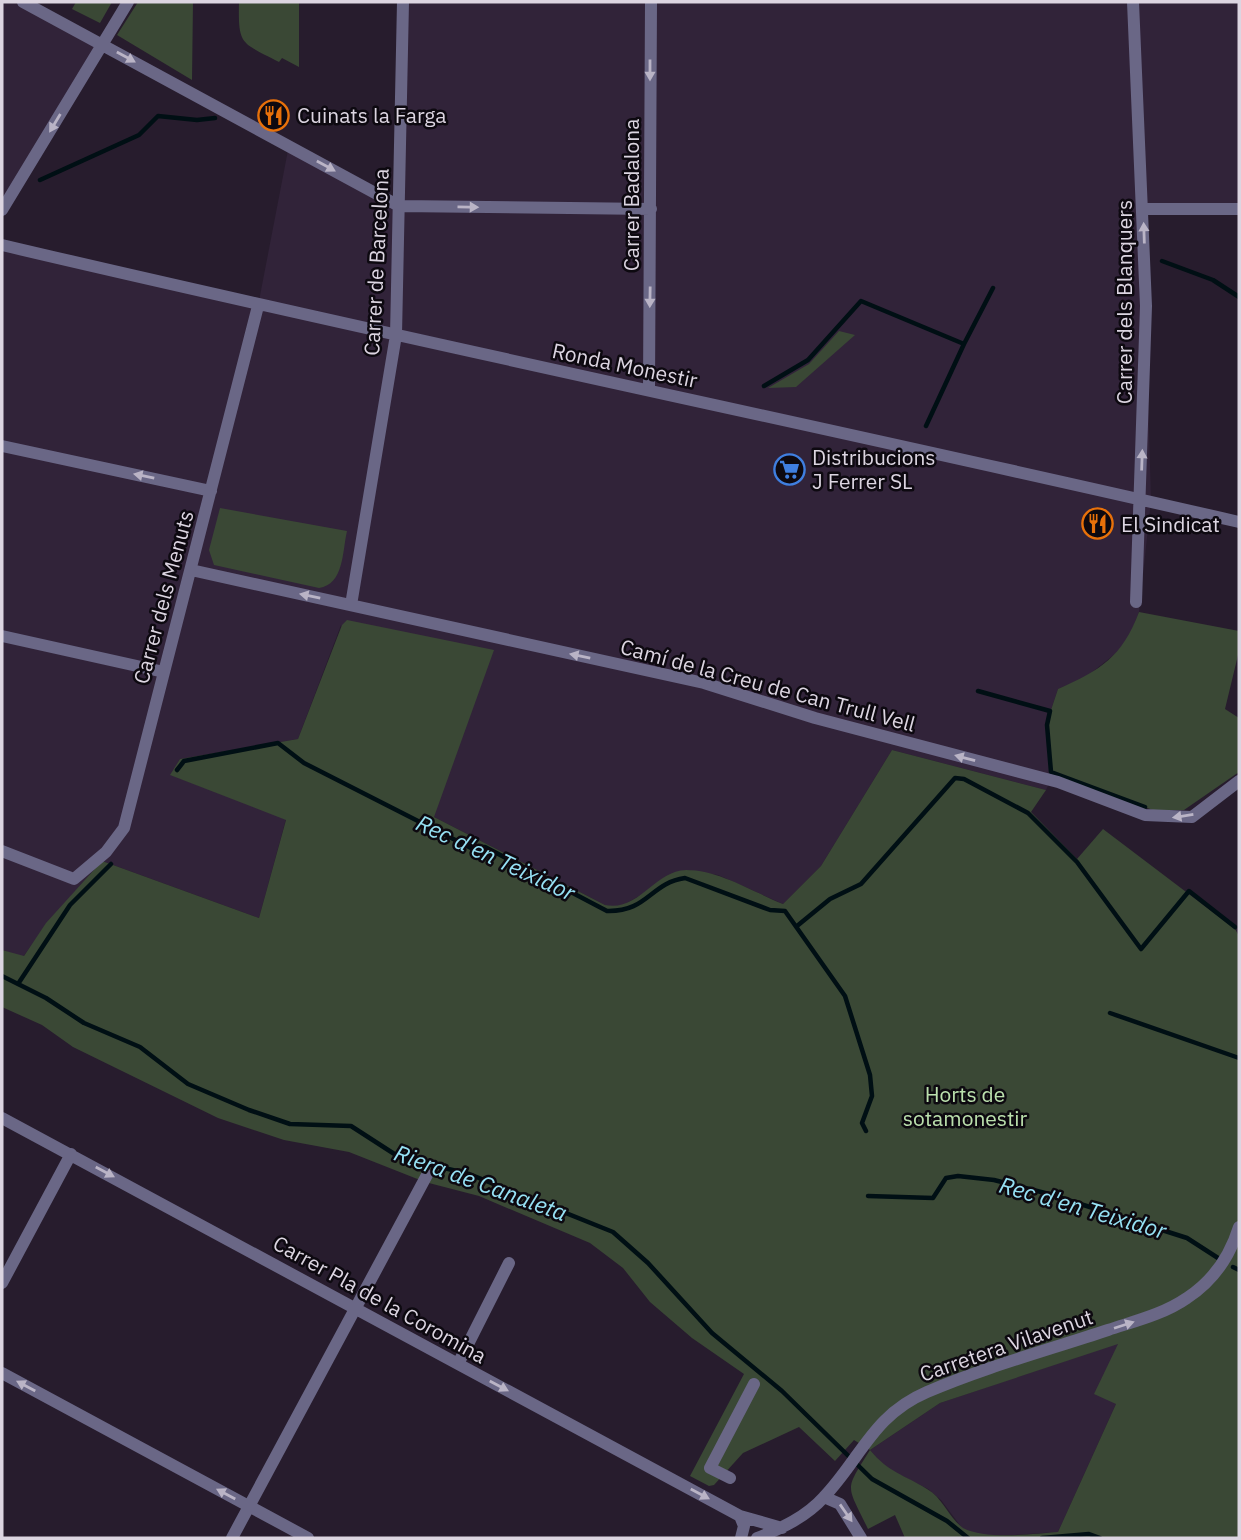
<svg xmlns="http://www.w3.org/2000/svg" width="1241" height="1540" font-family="'IBM Plex Sans',sans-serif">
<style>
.built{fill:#312339}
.green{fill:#3a4835;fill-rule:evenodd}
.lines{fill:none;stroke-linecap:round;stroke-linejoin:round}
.stream{stroke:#000f14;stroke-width:4.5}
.street{stroke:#6a6786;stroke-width:12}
.oneway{fill:#bab4c6}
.labels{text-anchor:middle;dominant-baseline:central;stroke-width:5;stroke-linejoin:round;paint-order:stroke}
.poi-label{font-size:21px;fill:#dcd5e1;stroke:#0d0910;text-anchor:start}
.street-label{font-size:21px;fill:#dcd5e1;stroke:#0d0910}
.park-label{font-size:21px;fill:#bbe0ad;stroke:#0d0910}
.water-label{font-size:23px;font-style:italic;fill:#96e1f4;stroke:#0d0910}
</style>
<rect width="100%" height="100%" fill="#271c2d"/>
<path class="built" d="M2 2H23L103 44 2 215Z
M403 2H1239V209H1143L1151 501 1139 612 1130 635 1125 646 1086 677 1058 689 1047 722 1053 775 1046 790 892 750 821 866 783 904 718 875 685 870 618 908 605 905 434 817 341 625 298 739 180 759 171 775 286 819 259 918 102 861 47 923 23 957 2 950V245L258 306 289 145 399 206Z
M1119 1343 1116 1404 1058 1532 984 1537 962 1528 941 1500 928 1489 884 1467 870 1450 940 1403Z"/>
<path class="green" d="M76 2H112L100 23 72 9Z
M138 2H193L192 80 117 35Z
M239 2H299V67L282 58 279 62C241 42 238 46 239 2Z
M839 331 855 335 796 387 768 388 809 364Z
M220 508 347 531C342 553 344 584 319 588L214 565 209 550Z
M1139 612 1239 631V651L1225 709 1239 718V772L1184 810H1153L1053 775 1047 722 1058 689C1101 670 1122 657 1139 612Z
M347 620 494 650 434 817 605 905C639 912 654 871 686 870 719 870 753 892 783 904L821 866 892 750 1046 790 1031 812 1077 859 1103 829 1235 929 1239 936V1538H905L895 1515 868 1529C846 1483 844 1492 870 1450L854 1440 835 1461 799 1427 743 1453 714 1485 709 1486 690 1476 744 1374 692 1338 650 1302 623 1268 590 1243 479 1196 425 1182 349 1152 284 1140 218 1118 73 1047 42 1025 2 1007V950L24 956 46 923 102 861 259 918 286 820 170 775 180 759 298 739 342 625ZM1118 1344 1094 1394 1116 1404 1058 1532C1030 1534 987 1540 963 1528 949 1518 943 1498 927 1489 903 1474 889 1473 870 1450L940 1403Z"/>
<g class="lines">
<path class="stream" d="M40 180 139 135 158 116 197 120 215 118
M1162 261 1213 280 1239 297
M764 386 808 360 861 301 964 344 993 288
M926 426 964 344
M978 691 1050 711 1047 725 1051 772 1145 807
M177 770 184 761 278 743 304 763 471 848 485 847 607 911C648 912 650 883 685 878L770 910 785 911 845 996 870 1075 872 1096 862 1123 866 1131
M797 926 830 899 861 884 955 778 964 779 1028 813 1077 862 1141 949 1189 891 1235 927
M2 976 46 998 84 1023 140 1047 188 1084 249 1110 290 1124 351 1126 399 1157 469 1174 613 1232 648 1263 712 1333 782 1391 872 1479 947 1521 968 1538
M18 984 70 905 111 864
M1110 1013 1239 1058
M868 1196 933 1198 946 1178 958 1176 994 1180 1049 1194 1187 1238 1218 1258
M1233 1267 1239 1270
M1042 1538 1089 1534 1100 1538"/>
<path class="street" d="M23 2 399 206 651 209
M1133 2 1146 306 1136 602
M1143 209H1239
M2 210 128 2
M2 245C413 342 827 427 1239 522
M649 389 651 2
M2 446 211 491
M191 570 704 683 815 718 1058 782 1145 815 1192 817 1239 781
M351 605 396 335 403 2
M2 636 164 672
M2 851 74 879 106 852 124 828 258 306
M2 1118 740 1516 782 1528
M2 1283 71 1154
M458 1364 509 1263
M2 1373 308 1538
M730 1478 710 1468 754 1384
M824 1497 840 1504 861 1538
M740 1516 744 1526 741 1538
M232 1538 427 1175
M757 1538C782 1528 806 1517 824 1497 861 1458 873 1415 927 1392 985 1367 1048 1350 1108 1330 1135 1321 1164 1314 1187 1298 1213 1281 1230 1256 1239 1227"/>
</g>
<defs><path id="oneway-solid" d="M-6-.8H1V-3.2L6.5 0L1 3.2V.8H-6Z" transform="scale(1.75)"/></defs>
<g class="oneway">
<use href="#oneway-solid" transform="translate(126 57) rotate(29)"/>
<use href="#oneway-solid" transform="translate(650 70) rotate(90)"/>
<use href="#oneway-solid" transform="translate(55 123) rotate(121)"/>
<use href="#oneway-solid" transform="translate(326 166) rotate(29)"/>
<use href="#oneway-solid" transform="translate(468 207) rotate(1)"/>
<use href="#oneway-solid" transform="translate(1144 233) rotate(-92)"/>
<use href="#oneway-solid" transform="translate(650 297) rotate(91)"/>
<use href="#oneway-solid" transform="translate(1142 460) rotate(-88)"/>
<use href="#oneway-solid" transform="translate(144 476) rotate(-168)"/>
<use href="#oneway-solid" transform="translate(310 596) rotate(-168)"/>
<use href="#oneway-solid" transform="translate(580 656) rotate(-168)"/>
<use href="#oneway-solid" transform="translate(965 758) rotate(-165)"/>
<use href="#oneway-solid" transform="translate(1183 816) rotate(171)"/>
<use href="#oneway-solid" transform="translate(105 1172) rotate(28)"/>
<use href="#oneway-solid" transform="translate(1124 1325) rotate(-18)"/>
<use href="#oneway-solid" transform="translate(26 1386) rotate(-152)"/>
<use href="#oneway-solid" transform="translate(499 1386) rotate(28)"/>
<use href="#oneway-solid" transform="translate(226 1494) rotate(-152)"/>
<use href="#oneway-solid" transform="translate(700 1494) rotate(28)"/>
<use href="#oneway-solid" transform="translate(846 1513) rotate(55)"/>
</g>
<defs>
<symbol id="restaurant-ring" viewBox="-11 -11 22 22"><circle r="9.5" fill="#0d0910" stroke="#e8710a" stroke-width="1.5"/><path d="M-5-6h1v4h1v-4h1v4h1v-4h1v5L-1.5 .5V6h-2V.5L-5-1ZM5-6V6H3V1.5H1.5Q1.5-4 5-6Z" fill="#e8710a"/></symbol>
<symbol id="supermarket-ring" viewBox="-11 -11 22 22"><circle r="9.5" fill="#0d0910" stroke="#3f7fe0" stroke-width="1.5"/><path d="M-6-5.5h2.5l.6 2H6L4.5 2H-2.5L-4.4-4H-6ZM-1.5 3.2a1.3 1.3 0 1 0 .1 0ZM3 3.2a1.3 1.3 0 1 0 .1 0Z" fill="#3f7fe0"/></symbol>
</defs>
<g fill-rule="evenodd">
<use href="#restaurant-ring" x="256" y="98" width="35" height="35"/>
<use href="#supermarket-ring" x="772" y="452" width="35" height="35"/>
<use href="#restaurant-ring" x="1080" y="506" width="35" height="35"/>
</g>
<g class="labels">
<g class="poi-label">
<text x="297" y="115">Cuinats la Farga</text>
<text x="812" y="457">Distribucions<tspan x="812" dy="24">J Ferrer SL</tspan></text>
<text x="1121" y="524">El Sindicat</text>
</g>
<g class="street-label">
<text transform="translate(631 195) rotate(-90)">Carrer Badalona</text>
<text transform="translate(376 262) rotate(-87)">Carrer de Barcelona</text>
<text transform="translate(1124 302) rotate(-90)">Carrer dels Blanquers</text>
<text transform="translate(625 365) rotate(12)">Ronda Monestir</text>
<text transform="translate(163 597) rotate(-75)">Carrer dels Menuts</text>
<text transform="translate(768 685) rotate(15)">Camí de la Creu de Can Trull Vell</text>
<text transform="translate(380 1299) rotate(29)">Carrer Pla de la Coromina</text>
<text transform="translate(1006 1345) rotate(-19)">Carretera Vilavenut</text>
</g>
<g class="park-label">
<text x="965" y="1094">Horts de<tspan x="965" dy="24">sotamonestir</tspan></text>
</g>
<g class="water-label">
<text transform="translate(496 857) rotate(25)">Rec d'en Teixidor</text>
<text transform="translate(481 1182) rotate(20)">Riera de Canaleta</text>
<text transform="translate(1083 1207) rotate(16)">Rec d'en Teixidor</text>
</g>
</g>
<rect width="1241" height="1540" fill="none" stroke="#dcd5e1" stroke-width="7"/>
</svg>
